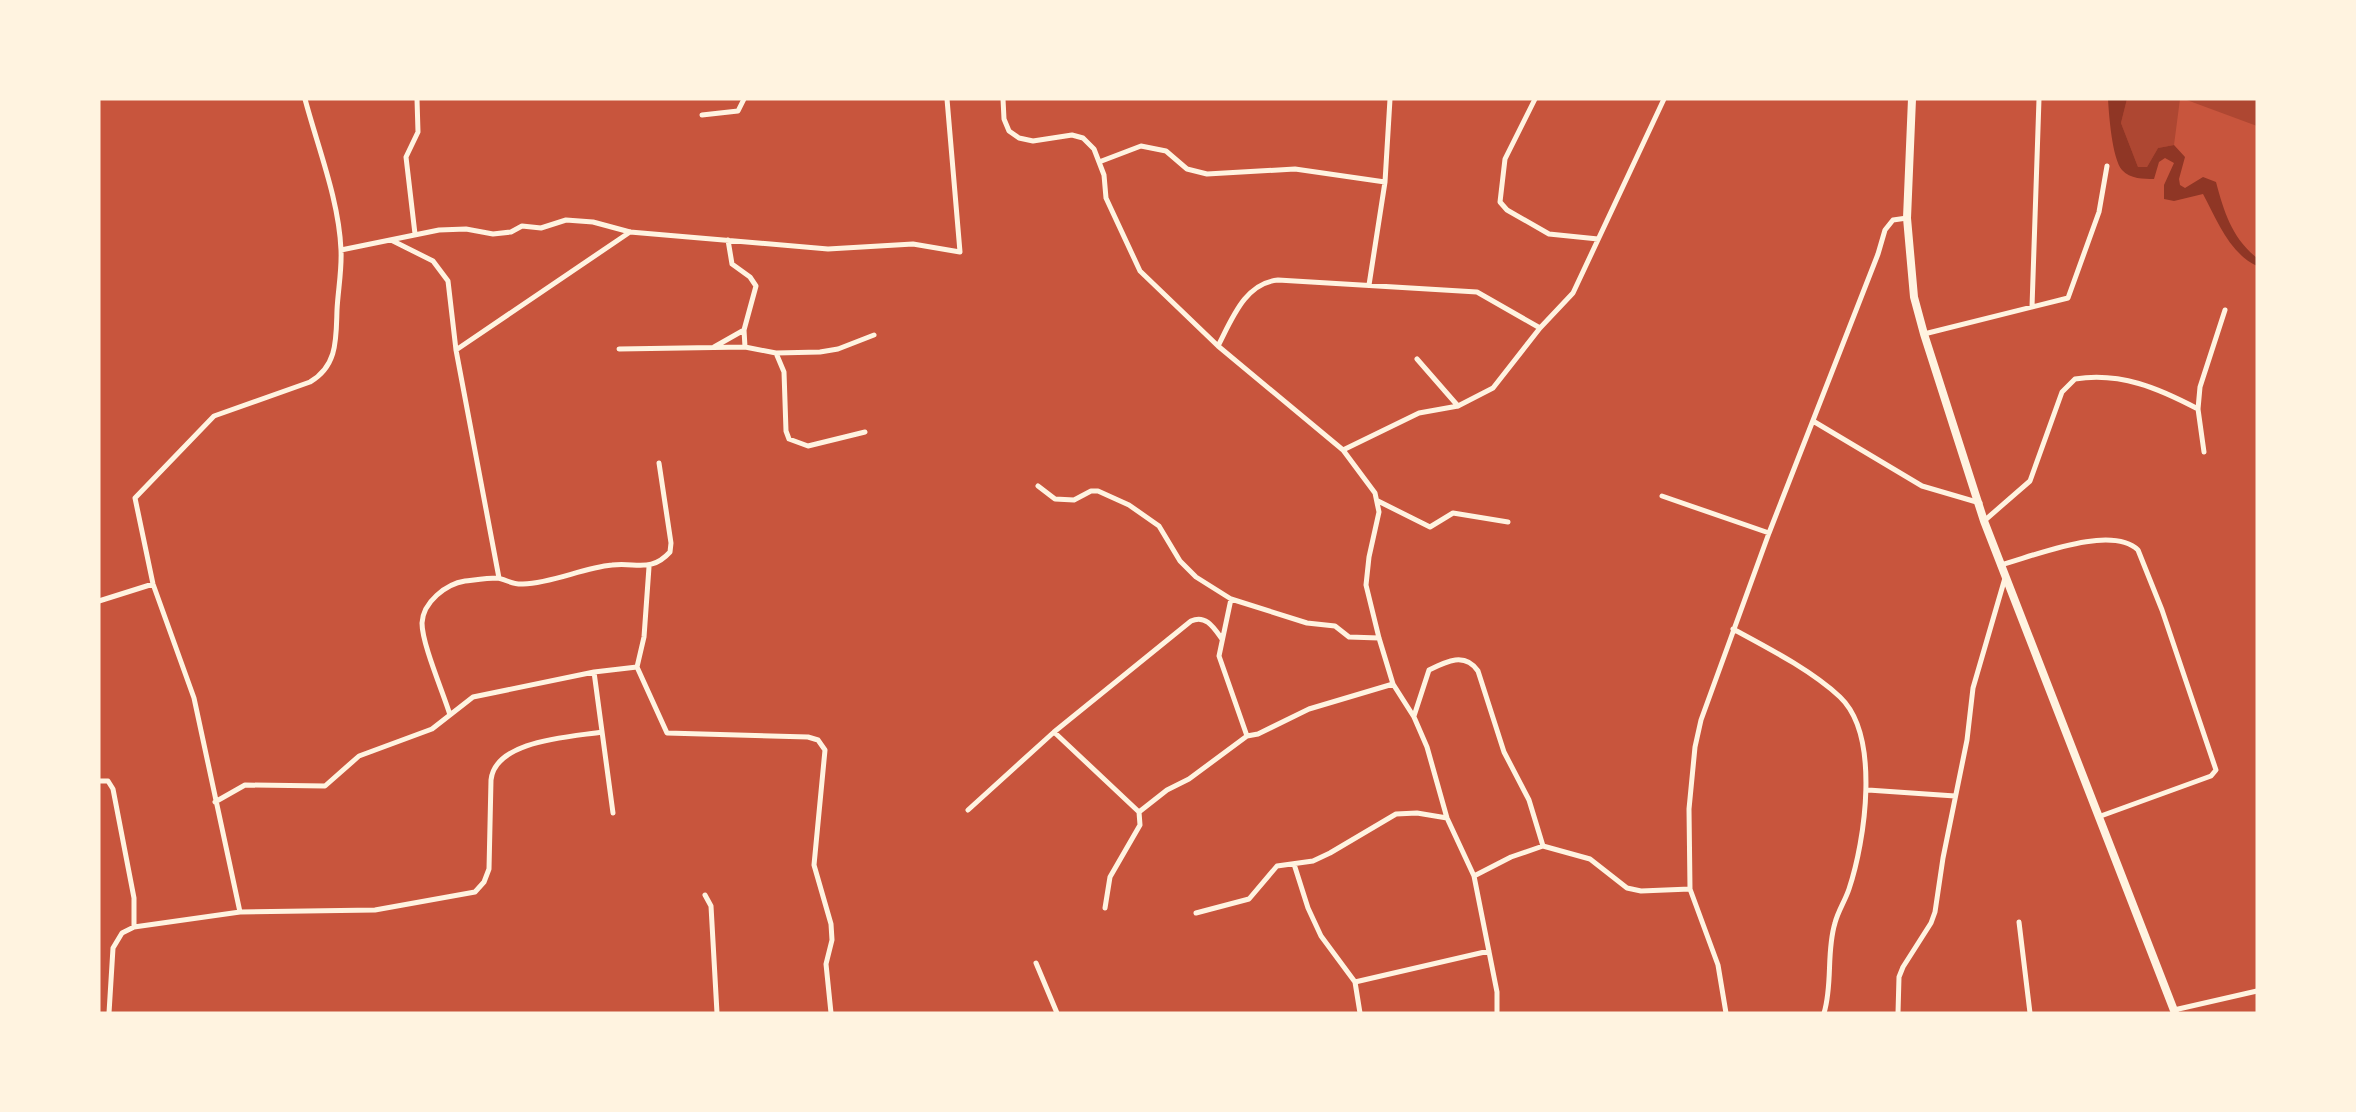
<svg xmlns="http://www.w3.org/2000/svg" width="2356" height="1112" font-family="Bitter,serif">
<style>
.green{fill:#ae4732}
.water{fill:#8f3625}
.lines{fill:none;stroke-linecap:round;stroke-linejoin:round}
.minor{stroke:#fff3e0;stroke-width:5}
.secondary{stroke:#fff3e0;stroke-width:8}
</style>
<rect width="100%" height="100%" fill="#c8553d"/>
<path class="green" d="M2127 99H2180L2174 145 2158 148 2147 167H2138L2121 123Z
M2184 99H2257V126Z"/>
<path class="water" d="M2108 99H2127L2121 123 2138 167H2147L2158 148 2174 145 2185 157 2179 179 2180 185 2185 188 2203 177 2216 182C2224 212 2232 238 2257 258V266C2229 253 2217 220 2203 194L2174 201 2164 199V185L2174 163 2165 158 2159 162 2154 179C2144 179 2130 179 2122 170 2112 158 2109 115 2108 99Z"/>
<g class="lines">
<path class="minor" d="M1003 99 1004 119 1009 131 1019 138 1033 141 1072 135 1083 138 1094 149 1104 175 1106 198 1140 271 1218 346 1343 450 1375 493 1379 512 1369 557 1366 585 1379 638 1393 684 1414 717 1427 747 1447 818 1474 876 1497 992V1013
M1535 99 1505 159 1500 202 1507 210 1549 234 1598 239
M702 115 738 111 744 99
M1099 162 1141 146 1166 151 1187 169 1207 174 1295 169 1385 182
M415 234 406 157 418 132 417 99
M391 240 433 261 448 281 456 350 499 578
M728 240 732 264 750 277 756 286 744 330 745 347
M341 250 439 230 466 229 493 234 511 232 522 226 541 228 566 220 593 222 630 232 828 249 913 244 960 252 947 99
M1369 285 1385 182 1390 99
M2032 307 2039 99
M1924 334 2068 298 2099 212 2107 166
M1218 346C1232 319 1245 283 1278 280L1477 292 1540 328
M714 347 744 330
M619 349 745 347 776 353 820 352 838 349 874 335
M456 350 630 232
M776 353 784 372 786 431 789 439 808 446 865 432
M1417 359 1458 406
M1813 421 1922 486 1980 503
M1343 450 1419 413 1458 406 1493 388 1540 328 1573 293 1664 99
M2204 452 2198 409 2200 387 2225 310
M1038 486 1055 499 1074 500 1091 491H1098L1129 505 1159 526 1180 561 1196 577 1231 599 1307 623 1335 626 1349 637 1379 638
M1662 496 1769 533
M1378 501 1430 527 1453 513 1508 522
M1984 521 2030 481 2062 392 2075 379C2121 372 2158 388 2198 409
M2000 565C2034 556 2111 524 2138 550L2162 610 2216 770 2211 776 2098 817
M649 567 644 637 637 667 667 733 808 737 818 740 825 750 814 865 831 924 832 940 826 964 831 1013
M1231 599 1219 656 1247 736
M99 601 153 584
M1733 629C1768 648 1811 670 1840 697 1881 736 1865 841 1849 889 1845 901 1838 911 1835 923 1826 952 1833 984 1824 1013
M594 672 613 813
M450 715C443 692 422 644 422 623 423 602 446 584 465 581 474 580 487 578 497 578 505 579 513 585 523 584 553 583 582 568 612 565 636 562 651 573 670 552L671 543 659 463
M1414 716 1429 670C1447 661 1465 652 1478 671L1504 752 1529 800 1543 846
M1054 732 1139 812 1167 790 1189 779 1247 736 1258 734 1309 709 1393 684
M99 781H108L113 789 134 898V927
M1868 790 1955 796
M215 802 245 785 325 786 359 756 432 729 473 697 594 672 637 667
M968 810 1054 732 1191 621C1206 614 1214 628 1222 639
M1294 864 1308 908 1321 936 1355 982 1360 1013
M1474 876 1511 857 1543 846 1590 859 1627 888 1641 891 1690 889
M705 895 711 906 717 1013
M1105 908 1110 877 1140 825 1139 812
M240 912 194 698 153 584 135 498 214 416 310 382C338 366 336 338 337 310 338 290 342 270 341 250 339 200 318 148 305 99
M1196 913 1249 899 1277 866 1313 861 1330 853 1396 814 1417 813 1447 818
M2019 922 2030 1013
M1036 963 1057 1013
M1355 982 1489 951
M2174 1010 2257 991
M109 1013 113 948 122 933 134 927 240 912 375 910 475 892 484 882 489 869 491 780C495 740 571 737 602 732
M1726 1013 1718 965 1690 889 1689 809 1695 747 1701 720 1769 533 1878 254 1885 230 1893 220 1907 218
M1898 1013 1899 977 1903 967 1931 923 1935 912 1943 858 1967 740 1973 688 2005 578"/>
<path class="secondary" d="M1912 99 1907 218 1914 297 1924 334 1984 521 2175 1013"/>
</g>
<rect width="2356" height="1112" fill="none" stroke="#fff3e0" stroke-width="201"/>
</svg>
